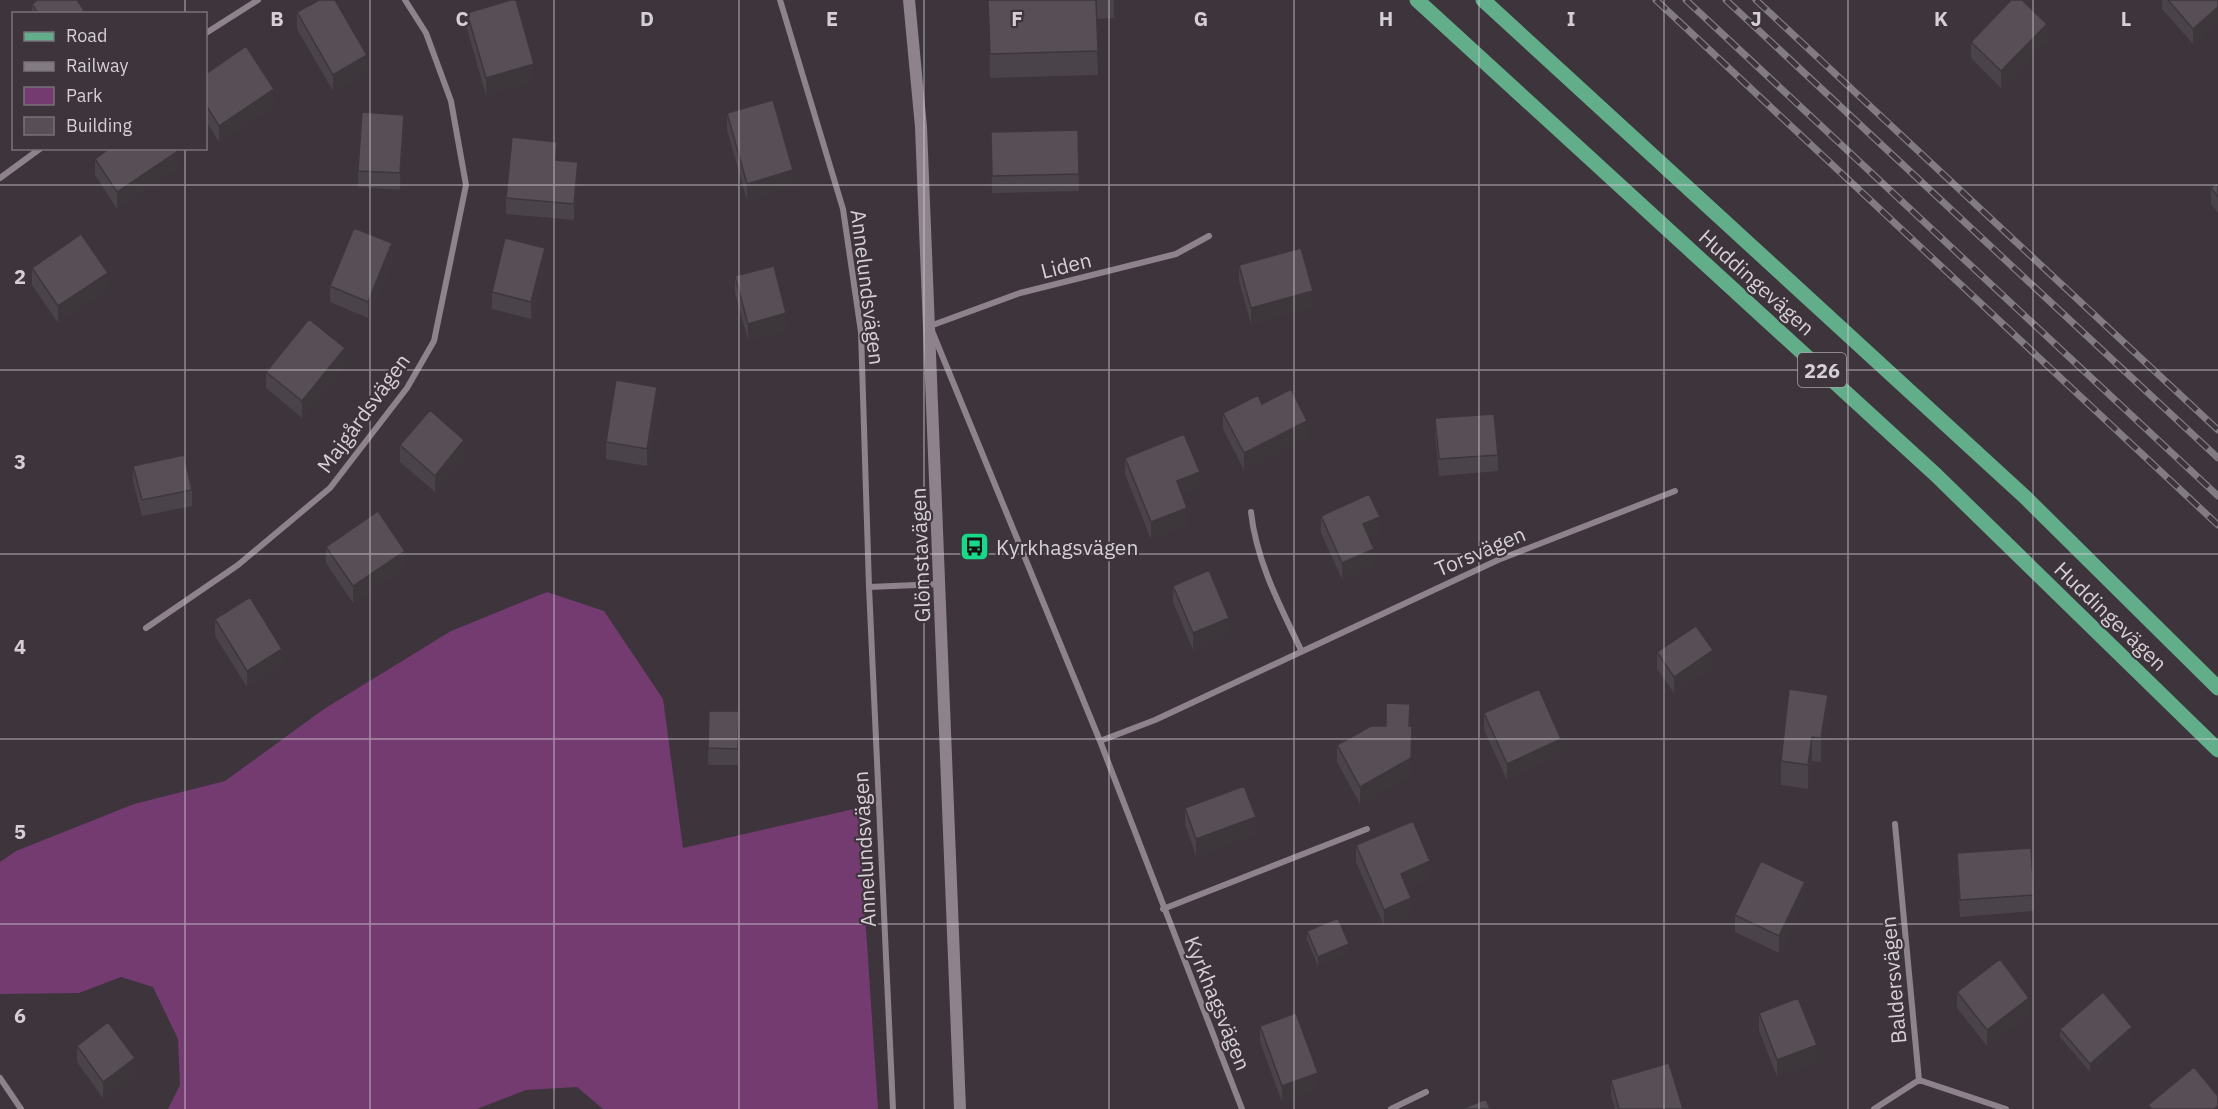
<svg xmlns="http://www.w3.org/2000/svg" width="2218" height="1109" font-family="'IBM Plex Sans',sans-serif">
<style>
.green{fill:#733b70}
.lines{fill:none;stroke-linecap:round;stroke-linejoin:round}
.street{stroke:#8e838d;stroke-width:6}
.secondary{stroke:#8e838d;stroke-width:12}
.primary{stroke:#63ae8a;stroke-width:15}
.rail-casing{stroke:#837b82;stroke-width:7}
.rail{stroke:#3d343c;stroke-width:4.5;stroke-dasharray:14;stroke-linecap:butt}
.wall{fill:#4b434a}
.shaded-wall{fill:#3d373c}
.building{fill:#574e56;stroke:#3d373c;stroke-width:1.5}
.grid{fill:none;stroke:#d6d0d5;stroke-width:1.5;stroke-opacity:0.55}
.labels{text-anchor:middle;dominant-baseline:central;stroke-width:4.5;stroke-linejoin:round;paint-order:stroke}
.shield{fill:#3d343c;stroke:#a8a1a7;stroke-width:1.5}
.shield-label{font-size:20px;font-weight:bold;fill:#d6d0d5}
.street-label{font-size:21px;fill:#d6d0d5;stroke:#3d343c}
.poi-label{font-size:21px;fill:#d6d0d5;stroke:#3d343c;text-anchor:start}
.grid-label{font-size:20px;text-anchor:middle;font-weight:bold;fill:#d6d0d5;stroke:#3d343c;stroke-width:4.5;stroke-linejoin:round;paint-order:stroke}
</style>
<rect width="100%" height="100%" fill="#3d343c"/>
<path class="green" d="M547 592 604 611 663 699 683 848 858 808 878 1109H603L577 1087 526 1090 477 1109H168L180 1085 178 1039 153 987 121 977 79 993 0 994V862L16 851 134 804 225 781 324 709 451 631Z"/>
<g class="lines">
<path class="street" d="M780 0 843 209 861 332 869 587 893 1109
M206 33 258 0
M0 178 41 148
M1209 236 1176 254 1020 293 930 326 1100 741 1242 1109
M1251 512C1256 560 1280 606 1301 650
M869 587 940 584
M146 628 238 565 330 488 407 388 434 341 466 185 451 101 426 33 405 0
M1100 741 1155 720 1498 560 1675 491
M1163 909 1367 829
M0 1078 21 1109
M1919 1080 2006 1109
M1391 1109 1426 1092
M1874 1109 1919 1080 1895 824"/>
<path class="secondary" d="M909 0 921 127 960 1109"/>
<path class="primary" d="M1417 0 1936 475 2218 750
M1483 0 2025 497 2218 688"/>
<defs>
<path id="rail" d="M1656 0 2218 525
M1686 0 2218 496
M1726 0 2218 458
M1756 0 2218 430"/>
</defs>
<use href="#rail" class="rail-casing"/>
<use href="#rail" class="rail"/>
</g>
<path class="wall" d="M988 0H1114V18L1096 19 1098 75 990 78Z
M2162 0H2218V22L2193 44 2162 9Z
M32 4 84 14H32Z
M297 12 367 72 333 91 297 29Z
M467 13 534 81 486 95 467 29Z
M2047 40 2001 88 1971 58V42Z
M206 74 274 106 219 142 206 121Z
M727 113 793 187 747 200 727 130Z
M1078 130 1079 191 992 193 991 132Z
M404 131 400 190 358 187V171Z
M95 159 178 167 117 209 95 175Z
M557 160 578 178 574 220 506 214V198Z
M2218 182V213L2211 204V188Z
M392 260 368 318 330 302V286Z
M545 265 531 319 492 309V292Z
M1239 265 1313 307 1251 324 1239 281Z
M32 268 108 289 58 323 32 285Z
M735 276 786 330 748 340 735 293Z
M345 365 302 418 266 388V372Z
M657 404 647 466 606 459V442Z
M1262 404 1307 437 1244 470 1223 429V413Z
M1435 418 1498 455V471L1439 476 1435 435Z
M400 445 464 457 435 492 400 462Z
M1125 458 1200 488 1182 495 1187 525 1151 539 1125 474Z
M133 466 192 490V506L142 516 133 482Z
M1321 516 1380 533 1369 538 1374 565 1342 579 1321 533Z
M326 547 405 567 353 603 326 563Z
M1173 586 1229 634 1193 650 1173 602Z
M215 619 282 665 247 687 215 636Z
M1657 652 1713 667 1674 693 1657 669Z
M709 711H739L738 765H708Z
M1484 713 1561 755 1507 780 1484 730Z
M1828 719 1821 762 1812 761 1808 789 1781 785V761Z
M1410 726 1411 775 1360 804 1337 762V745Z
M1185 808 1256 834 1196 856 1185 824Z
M1356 845 1430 877 1406 888 1411 915 1384 926 1356 862Z
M1957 853 2034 895V911L1960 917 1957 869Z
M1805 898 1779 953 1735 932V915Z
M1307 931 1349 952 1318 966 1307 940Z
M1957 992 2029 1014 1987 1046 1957 1008Z
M1759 1013 1817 1062 1777 1077 1759 1030Z
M1260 1026 1318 1089 1282 1102 1260 1042Z
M2060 1029 2132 1036 2090 1072 2060 1037Z
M77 1046 135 1075 103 1098 77 1062Z
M1611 1080 1683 1109H1615L1611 1096Z"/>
<path class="shaded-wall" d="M2218 7V22L2193 44V29Z
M2047 24V40L2001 88V71Z
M367 55V72L333 91V75Z
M534 64V81L486 95V78Z
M274 89V106L219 142V126Z
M404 115V131L400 190V173Z
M178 151V167L117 209V192Z
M578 162V178L574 220V204Z
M793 170V187L747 200V184Z
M392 243V260L368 318V302Z
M545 248V265L531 319V302Z
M108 273V289L58 323V306Z
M1313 291V307L1251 324V308Z
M786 313V330L748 340V324Z
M345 348V365L302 418V401Z
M657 387V404L647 466V449Z
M1307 421V437L1244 470V453Z
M464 440V457L435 492V476Z
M1200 472V488L1177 498V481Z
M1187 508V525L1151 539V522Z
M1380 517V533L1363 541V524Z
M1374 549V565L1342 579V563Z
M405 551V567L353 603V586Z
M1229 618V634L1193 650V633Z
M282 649V665L247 687V671Z
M1713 650V667L1674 693V677Z
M1828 695V719L1821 762V738Z
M1412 726 1411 775 1360 804V787Z
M1812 737V761L1808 789V765Z
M1561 739V755L1507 780V764Z
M1256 817V834L1196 856V839Z
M1430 861V877L1401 890V874Z
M1805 882V898L1779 953V936Z
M1411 898V915L1384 926V910Z
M1349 944V952L1318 966V957Z
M2029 998V1014L1987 1046V1030Z
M2132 1027V1036L2090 1072V1064Z
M1817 1045V1062L1777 1077V1060Z
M135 1058V1075L103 1098V1082Z
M1318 1073V1089L1282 1102V1086Z"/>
<path class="building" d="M37 0H77L84 10 79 14H38L32 4Z
M319 0H335L367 55 333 75 297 12Z
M511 0H516L534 64 486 78 467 13Z
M988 0H1096L1098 51 990 54Z
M2011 0H2022L2047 24 2001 71 1971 42Z
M2168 0H2218V7L2193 29Z
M246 46 274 89 219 126 206 105V74Z
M773 100 793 170 747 184 727 113Z
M362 112 404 115 400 173 358 171Z
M1078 130 1079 174 992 176 991 132Z
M512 137 557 142 556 160 578 162 574 204 506 198Z
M110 148H177L178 151 117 192 95 159Z
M2218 182V197L2211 188Z
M354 228 392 243 368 302 330 286Z
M81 234 108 273 58 306 32 268Z
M505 238 545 248 531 302 492 292Z
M1301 248 1313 291 1251 308 1239 265Z
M774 266 786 313 748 324 735 276Z
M309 319 345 348 302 401 266 372Z
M616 380 657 387 647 449 606 442Z
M1291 389 1307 421 1244 453 1223 413 1258 395 1262 404Z
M430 410 464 440 435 476 400 445Z
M1494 414 1498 455 1439 459 1435 418Z
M1184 434 1200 472 1177 481 1187 508 1151 522 1125 458Z
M184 455 192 490 142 500 133 466Z
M1369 494 1380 517 1363 524 1374 549 1342 563 1321 516Z
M378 511 405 551 353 586 326 547Z
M1209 570 1229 618 1193 633 1173 586Z
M250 597 282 649 247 671 215 619Z
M1696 626 1713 650 1674 677 1657 652Z
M1539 689 1561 739 1507 764 1484 713Z
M1789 689 1828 695 1821 738 1812 737 1808 765 1781 761Z
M1386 703 1410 704 1409 726H1412L1411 758 1360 787 1337 745 1371 726H1386Z
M709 711H739L738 749 708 748Z
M1244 786 1256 817 1196 839 1185 808Z
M1413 821 1430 861 1401 874 1411 898 1384 910 1356 845Z
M2031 848 2034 895 1960 900 1957 853Z
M1761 861 1805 882 1779 936 1735 915Z
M1338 918 1349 944 1318 957 1307 931Z
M2000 959 2029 998 1987 1030 1957 992Z
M2103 992 2132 1027 2090 1064 2060 1029Z
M1798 998 1817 1045 1777 1060 1759 1013Z
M1296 1013 1318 1073 1282 1086 1260 1026Z
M108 1022 135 1058 103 1082 77 1046Z
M1669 1063 1683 1109H1619L1611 1080Z
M2194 1067 2218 1096V1106L2214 1109H2152L2148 1105Z
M1486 1099 1490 1109H1462Z"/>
<path class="grid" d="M185 0V14M370 0V1109M554 0V1109M739 0V1109M924 0V1109M1109 0V1109M1294 0V1109M1479 0V1109M1664 0V1109M1848 0V1109M2033 0V1109M185 148V1109M0 185H2218M0 370H2218M0 554H2218M0 739H2218M0 924H2218"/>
<defs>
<symbol id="bus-square" viewBox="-11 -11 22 22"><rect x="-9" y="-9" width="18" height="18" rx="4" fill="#17d989" stroke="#3d343c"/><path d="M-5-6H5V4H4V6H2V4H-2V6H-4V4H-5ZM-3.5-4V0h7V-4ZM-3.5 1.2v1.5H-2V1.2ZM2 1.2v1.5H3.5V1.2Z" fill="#111"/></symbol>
</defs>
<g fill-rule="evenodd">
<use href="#bus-square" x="958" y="530" width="33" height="33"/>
</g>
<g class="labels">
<rect class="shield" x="1798" y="353" width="48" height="34" rx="4.5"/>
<g class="shield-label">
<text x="1822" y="370">226</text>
</g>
<g class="street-label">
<text transform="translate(1066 265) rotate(-14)">Liden</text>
<text transform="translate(1757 282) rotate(42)">Huddingevägen</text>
<text transform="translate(868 287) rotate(83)">Annelundsvägen</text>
<text transform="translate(363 413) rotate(-54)">Majgårdsvägen</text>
<text transform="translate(1480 551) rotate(-23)">Torsvägen</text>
<text transform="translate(920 555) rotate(-92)">Glömstavägen</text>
<text transform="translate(2111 616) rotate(44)">Huddingevägen</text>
<text transform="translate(864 849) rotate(-93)">Annelundsvägen</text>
<text transform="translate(1893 980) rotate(-95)">Baldersvägen</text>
<text transform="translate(1218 1003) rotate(68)">Kyrkhagsvägen</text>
</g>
<g class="poi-label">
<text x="996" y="547">Kyrkhagsvägen</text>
</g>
</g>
<g class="grid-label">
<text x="277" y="26">B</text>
<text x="462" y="26">C</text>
<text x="647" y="26">D</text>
<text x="832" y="26">E</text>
<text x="1017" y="26">F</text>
<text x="1201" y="26">G</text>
<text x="1386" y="26">H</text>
<text x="1571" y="26">I</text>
<text x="1756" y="26">J</text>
<text x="1941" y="26">K</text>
<text x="2126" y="26">L</text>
<text x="20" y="284">2</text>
<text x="20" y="469">3</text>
<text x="20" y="654">4</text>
<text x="20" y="839">5</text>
<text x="20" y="1023">6</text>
</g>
<rect x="12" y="12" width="195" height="138" fill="#3d343c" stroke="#7a7279" stroke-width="1.5"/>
<rect x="24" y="32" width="30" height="9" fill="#63ae8a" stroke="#7a7279" stroke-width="1.5"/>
<text x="66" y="42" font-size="18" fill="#d6d0d5">Road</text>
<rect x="24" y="62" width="30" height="9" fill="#837b82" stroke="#7a7279" stroke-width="1.5"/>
<text x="66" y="72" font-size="18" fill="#d6d0d5">Railway</text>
<rect x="24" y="87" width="30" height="18" fill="#733b70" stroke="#7a7279" stroke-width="1.5"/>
<text x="66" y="102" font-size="18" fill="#d6d0d5">Park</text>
<rect x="24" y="117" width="30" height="18" fill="#574e56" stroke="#7a7279" stroke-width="1.5"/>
<text x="66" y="132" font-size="18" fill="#d6d0d5">Building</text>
</svg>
